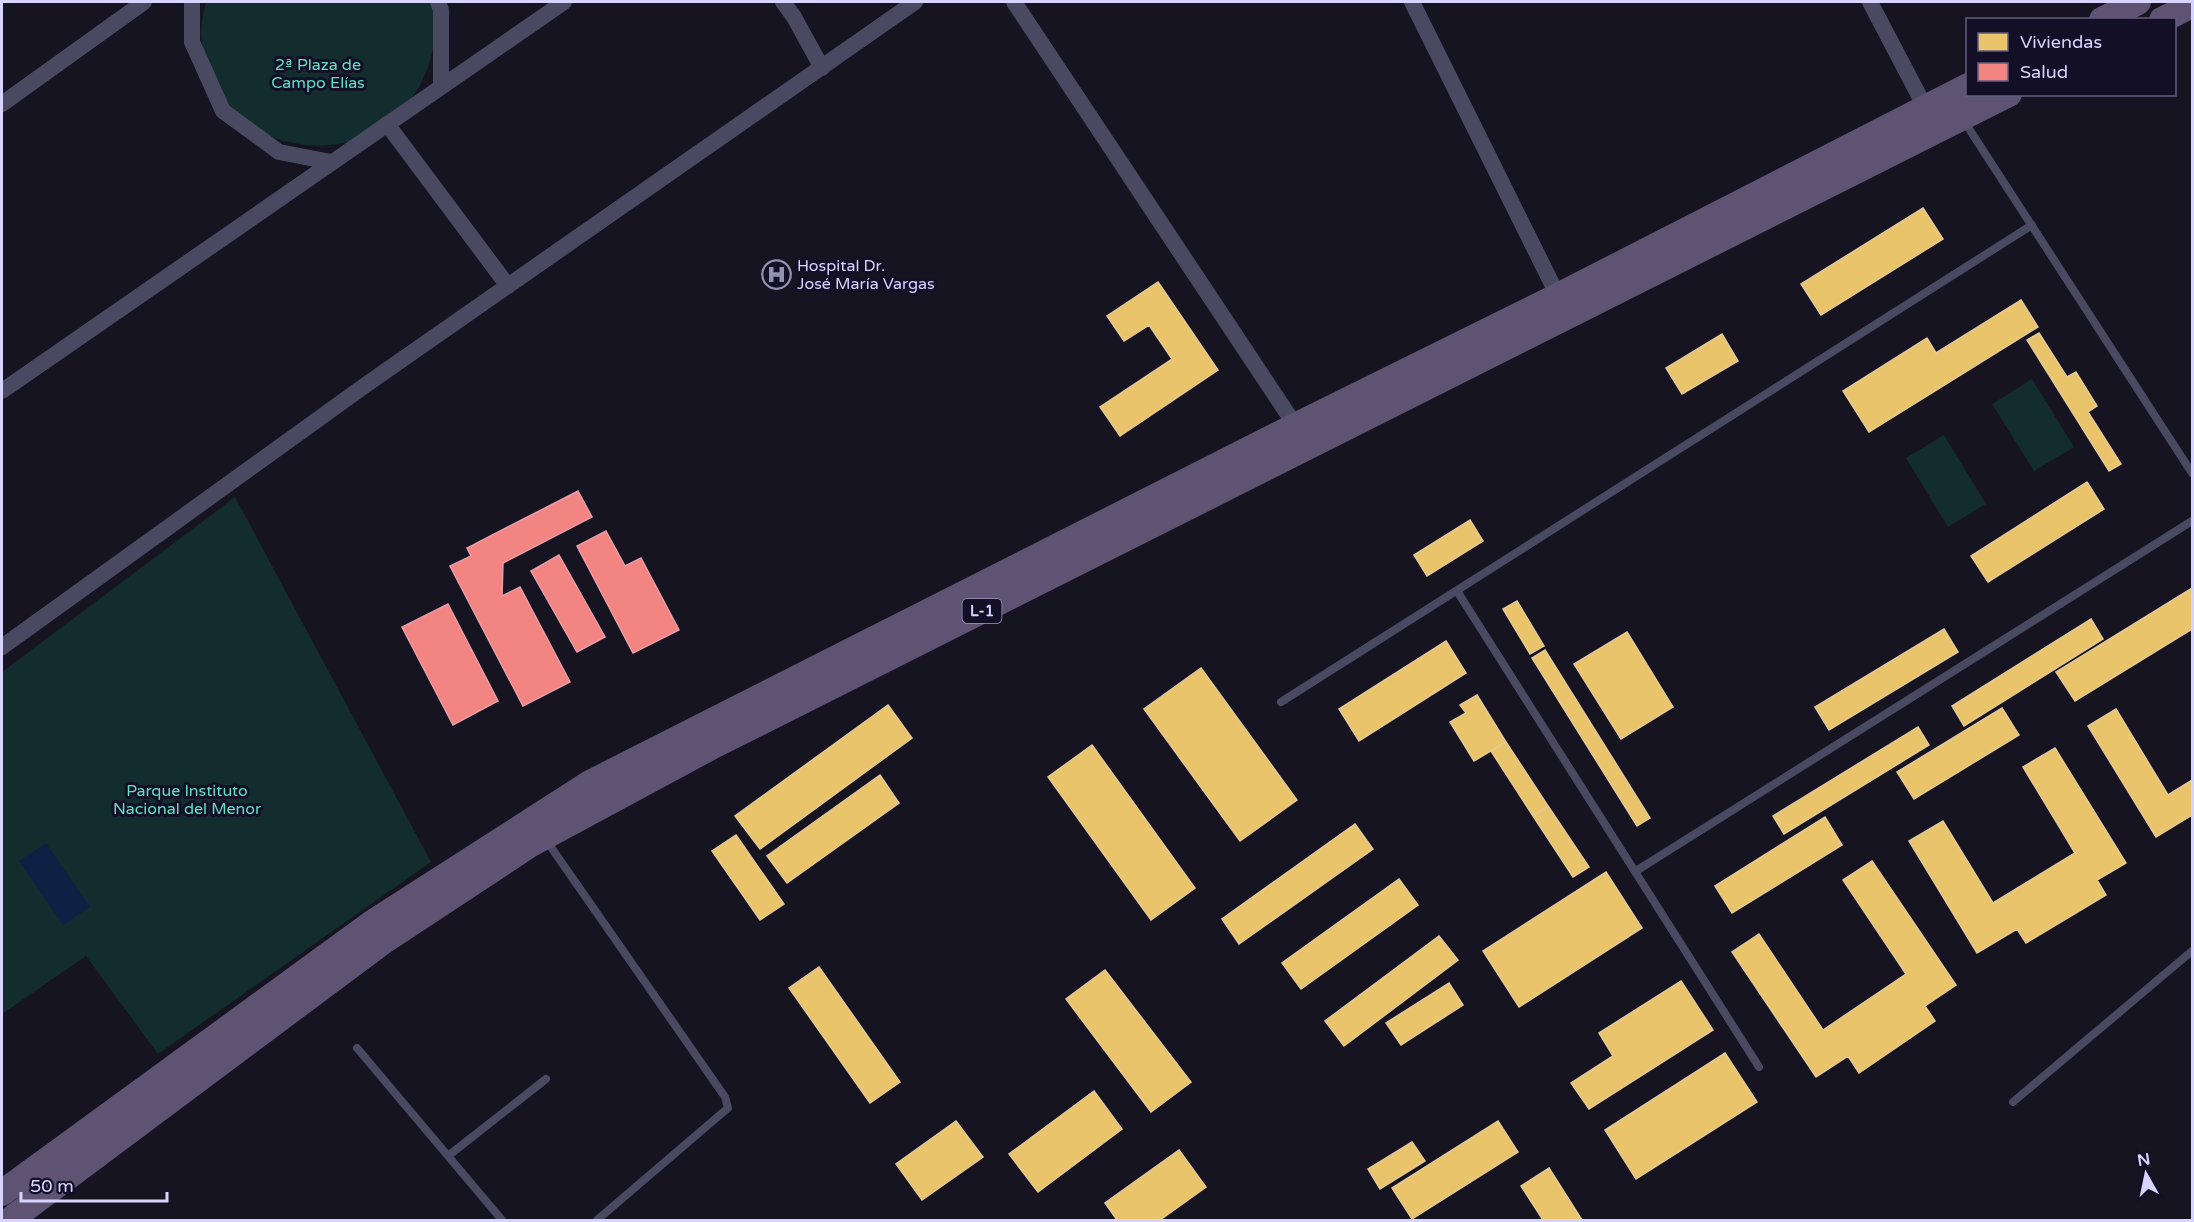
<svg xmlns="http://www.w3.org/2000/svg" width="2194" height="1222" font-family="'Varela Round',sans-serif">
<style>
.green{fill:#132c2d}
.water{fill:#0d2144}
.homes{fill:#e9c46a;stroke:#e4c997;stroke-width:1.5}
.health{fill:#f28482;stroke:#ea9ca8;stroke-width:1.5}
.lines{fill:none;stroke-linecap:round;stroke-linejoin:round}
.lane{stroke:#4a4962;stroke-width:8}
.street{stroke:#4a4962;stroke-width:16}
.primary{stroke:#5e5373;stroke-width:26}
.labels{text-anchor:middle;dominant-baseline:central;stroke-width:6;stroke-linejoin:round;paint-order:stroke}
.shield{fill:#130f26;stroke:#9e99be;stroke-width:1.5}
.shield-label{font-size:15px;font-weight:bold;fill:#d9d4ff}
.park-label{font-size:16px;fill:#5fe0c0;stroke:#130f26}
.poi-label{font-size:16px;fill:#d9d4ff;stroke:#130f26;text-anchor:start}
</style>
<rect width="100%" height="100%" fill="#161421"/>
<path class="green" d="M206 2H431C438 21 435 45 429 64 388 189 207 164 201 33 201 23 204 11 206 2Z
M2032 379 2074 447 2034 471 1992 404Z
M1944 435 1986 504 1948 527 1906 458Z
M235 497 431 862 158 1054 86 956 2 1014V672Z"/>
<path class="water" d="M46 843 90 907 63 925 19 861Z"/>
<path class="homes" d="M1923 208 1943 239 1821 315 1801 284Z
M1158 282 1218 370 1120 436 1100 407 1172 359 1149 325 1124 341 1107 316Z
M2021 300 2038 327 1869 432 1843 391 1927 338 1936 353Z
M2039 333 2067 377 2076 372 2097 406 2088 412 2121 464 2109 471 2027 340Z
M1722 334 1738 361 1682 394 1666 368Z
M2087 482 2104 509 1988 582 1971 556Z
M1470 520 1483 541 1427 576 1414 555Z
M2192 588V629L2075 701 2056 672Z
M1517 601 1544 646 1530 654 1503 609Z
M2091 619 2103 639 1964 726 1952 706Z
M1944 629 1958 652 1829 730 1815 707Z
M1627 632 1673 707 1621 739 1574 664Z
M1446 641 1466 673 1359 741 1339 709Z
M1545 650 1650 818 1637 826 1532 658Z
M1201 668 1297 800 1240 841 1144 709Z
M1477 695 1506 742 1474 761 1450 722 1466 713 1460 705Z
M888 705 912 738 760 849 735 816Z
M2002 708 2019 735 1914 799 1897 772Z
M2116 709 2168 795 2192 780V815L2156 837 2088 726Z
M1918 727 1929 745 1784 834 1773 816Z
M1506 742 1548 806 1533 816 1491 751Z
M1092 745 1195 888 1151 920 1048 777Z
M2055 748 2126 863 2097 880 2106 895 2026 943 2017 929 1977 953 1909 841 1943 821 1993 903 2075 853 2023 767Z
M880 775 899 803 787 883 767 856Z
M1548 806 1589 867 1573 877 1533 816Z
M1825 817 1842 845 1732 913 1715 886Z
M1355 824 1373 849 1239 944 1222 919Z
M736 835 784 904 760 920 712 851Z
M1872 861 1956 985 1925 1006 1935 1021 1859 1073 1848 1056 1816 1077 1732 952 1759 934 1823 1030 1906 974 1843 880Z
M1606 872 1642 928 1519 1007 1483 951Z
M1399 879 1418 905 1301 989 1282 963Z
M1439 936 1458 960 1344 1046 1325 1021Z
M819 967 900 1082 870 1103 789 988Z
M1105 970 1191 1082 1151 1112 1066 999Z
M1681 981 1713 1030 1589 1109 1571 1083 1613 1056 1599 1033Z
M1449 983 1463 1005 1401 1045 1386 1023Z
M1725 1053 1757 1102 1636 1179 1605 1130Z
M1094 1091 1122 1129 1038 1192 1009 1154Z
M956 1121 983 1157 922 1200 896 1164Z
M1498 1121 1518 1152 1412 1219 1392 1188Z
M1412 1142 1425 1161 1380 1189 1368 1169Z
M1179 1150 1206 1187 1160 1220H1117L1105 1203Z
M1549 1168 1582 1220H1543L1521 1186Z"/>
<path class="health" d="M578 491 592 517 503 563 502 596 520 587 570 682 523 706 450 566 471 556 467 548Z
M606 531 625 566 641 558 679 630 633 653 577 546Z
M559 555 605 637 577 652 531 571Z
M448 604 498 701 453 725 402 627Z"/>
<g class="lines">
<path class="lane" d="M1964 121 2192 473
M1457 591 1759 1067
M1281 702 2032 225
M546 840 725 1097 728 1108 597 1220
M1636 871 2192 521
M357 1048 502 1220
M2013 1102 2192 951
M448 1156 546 1079"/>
<path class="street" d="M192 2V42L223 111 279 152 331 162
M438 2 441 10V86
M783 2 794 17 822 68
M1014 2 1301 434
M1412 2 1558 296
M1870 2 1925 107
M2 104 144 2
M387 124 508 286
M2 391 564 2
M2 647 367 384 915 2"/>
<path class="primary" d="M2102 20 2138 2
M2162 20 2192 5
M2 1193 372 923 590 783 1295 426 1558 296 1968 86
M10 1220 381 943 531 844 711 747 2009 94"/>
</g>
<defs>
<symbol id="hospital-ring" viewBox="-11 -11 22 22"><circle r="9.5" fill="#130f26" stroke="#9591b1" stroke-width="1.5"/><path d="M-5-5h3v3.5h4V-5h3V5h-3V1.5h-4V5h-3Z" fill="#9591b1"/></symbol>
</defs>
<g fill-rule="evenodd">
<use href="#hospital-ring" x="760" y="258" width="33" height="33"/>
</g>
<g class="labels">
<rect class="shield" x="962.5" y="599" width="39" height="24" rx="4.5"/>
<g class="shield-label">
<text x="982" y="611">L-1</text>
</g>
<g class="park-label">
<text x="318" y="65">2ª Plaza de<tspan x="318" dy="18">Campo Elías</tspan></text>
<text x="187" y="791">Parque Instituto<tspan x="187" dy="18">Nacional del Menor</tspan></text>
</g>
<g class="poi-label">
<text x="797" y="266">Hospital Dr.<tspan x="797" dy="18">José María Vargas</tspan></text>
</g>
</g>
<rect width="2194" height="1222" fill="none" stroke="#d9d4ff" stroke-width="6"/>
<rect x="1966" y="18" width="210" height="78" fill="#130f26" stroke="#625e7d" stroke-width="1.5"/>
<rect x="1978" y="33" width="30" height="18" fill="#e9c46a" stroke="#625e7d" stroke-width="1.5"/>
<text x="2020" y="48" font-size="18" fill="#d9d4ff">Viviendas</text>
<rect x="1978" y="63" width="30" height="18" fill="#f28482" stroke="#625e7d" stroke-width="1.5"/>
<text x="2020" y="78" font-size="18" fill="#d9d4ff">Salud</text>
<g transform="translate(2146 1174) rotate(351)" stroke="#130f26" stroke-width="4.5" paint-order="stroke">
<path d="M0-4.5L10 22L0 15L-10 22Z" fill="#d9d4ff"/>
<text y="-9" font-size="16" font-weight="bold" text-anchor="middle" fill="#d9d4ff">N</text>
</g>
<path d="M21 1192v9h146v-9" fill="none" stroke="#d9d4ff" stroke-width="3"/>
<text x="30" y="1192" font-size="18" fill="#d9d4ff" stroke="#130f26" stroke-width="4.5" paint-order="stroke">50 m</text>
</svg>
